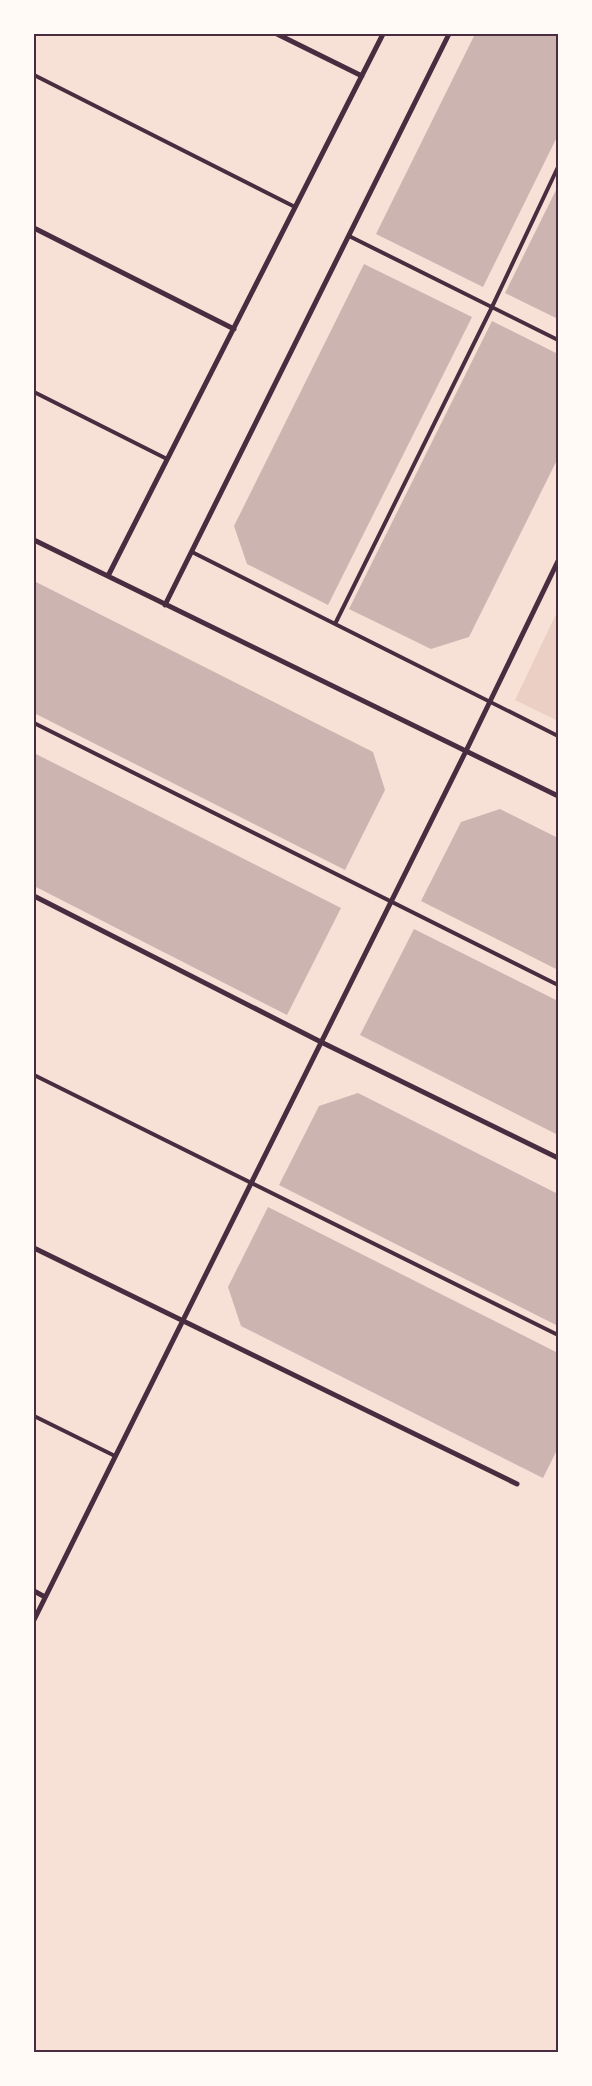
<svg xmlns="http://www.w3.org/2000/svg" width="592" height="2086" font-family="Signika,sans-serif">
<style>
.green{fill:#ebcfc5}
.building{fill:#ccb4b1}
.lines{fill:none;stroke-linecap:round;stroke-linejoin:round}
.service{stroke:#4a2c40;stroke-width:4}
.minor{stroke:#4a2c40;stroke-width:5}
.neatline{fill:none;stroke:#4a2c40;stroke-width:2}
</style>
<rect width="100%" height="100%" fill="#f7e1d7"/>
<path class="green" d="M558 610V721L515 700Z"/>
<path class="building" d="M475 34H558V135L483 287 376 234Z
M558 186V319L505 293Z
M364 264 472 317 328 605 247 564 234 526Z
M492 321 558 354V458L469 637 431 649 349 609Z
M34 581 373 752 385 790 345 870 34 713Z
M34 753 341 908 287 1015 34 886Z
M500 809 558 838V970L421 901 461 822Z
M414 929 558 1001V1135L360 1035Z
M358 1093 558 1194V1326L279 1185 319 1106Z
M268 1207 558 1353V1448L543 1478 241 1326 228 1287Z"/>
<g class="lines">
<path class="service" d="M34 75 295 207
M349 236 558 340
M34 392 167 459
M192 552 558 736
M335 624 492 307 558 167
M34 723 558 985
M34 1075 558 1335
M34 1416 115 1456"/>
<path class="minor" d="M277 34 362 76
M34 228 234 329
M34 540 558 796
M108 576 383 34
M165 605 449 34
M34 896 321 1042 558 1158
M34 1248 517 1484
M34 1591 45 1597
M34 1620 466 751 558 561"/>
</g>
<rect width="592" height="2086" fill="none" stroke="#fffaf5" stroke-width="70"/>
<rect x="35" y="35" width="522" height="2016" class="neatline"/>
</svg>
